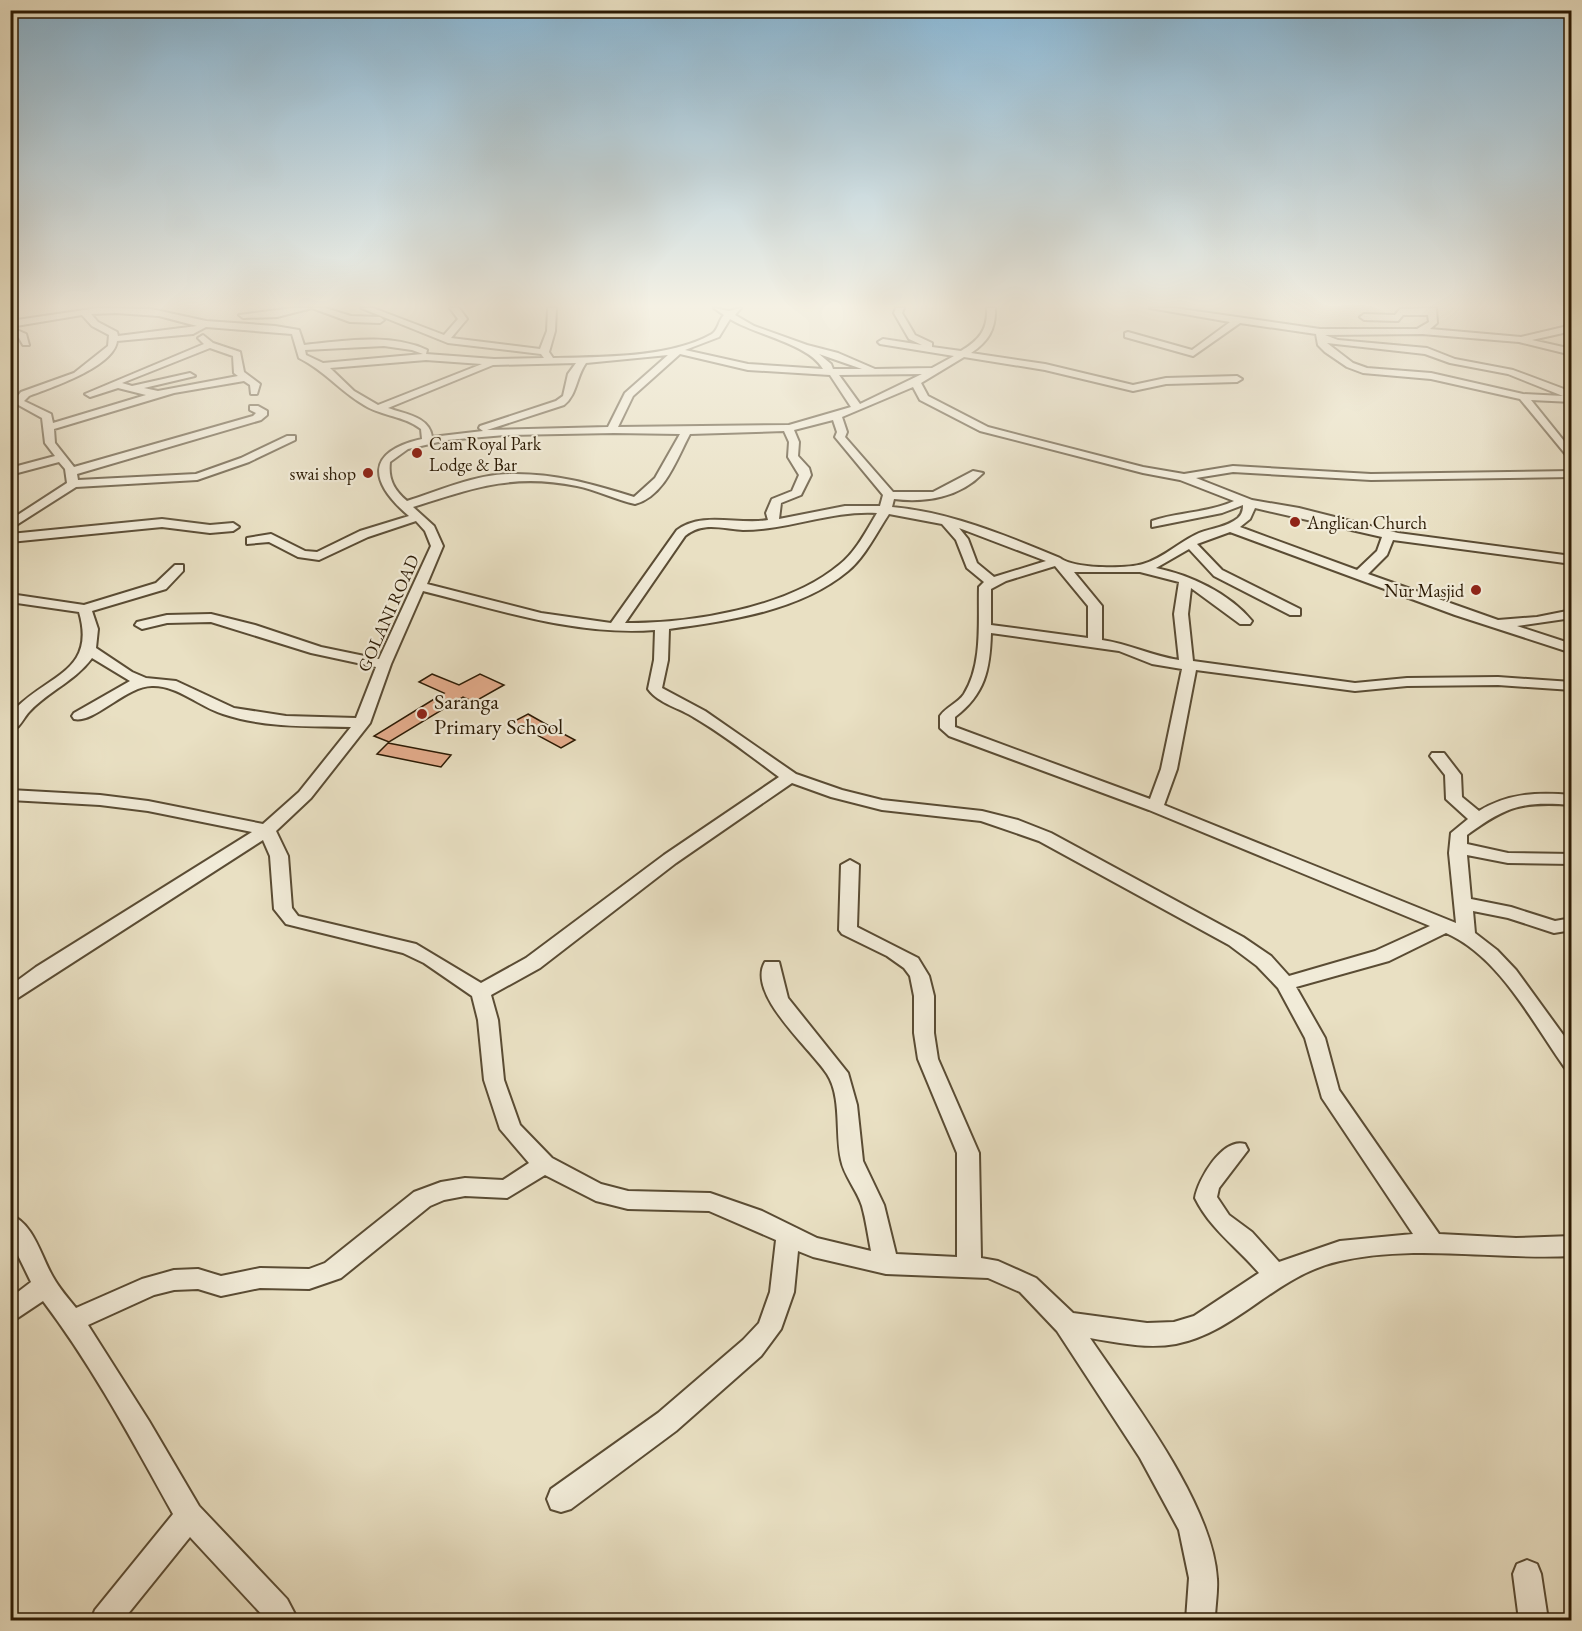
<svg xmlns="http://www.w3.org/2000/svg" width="1582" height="1631" font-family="'EB Garamond',serif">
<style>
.building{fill:#e4ac8c;stroke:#2b1a04;stroke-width:1.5}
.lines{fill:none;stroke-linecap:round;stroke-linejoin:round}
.street-casing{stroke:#5a4c34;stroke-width:4}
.street{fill:#f1ebd8;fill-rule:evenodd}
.poi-dot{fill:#8f2418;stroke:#f1ebd8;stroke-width:2}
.labels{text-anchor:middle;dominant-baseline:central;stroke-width:4.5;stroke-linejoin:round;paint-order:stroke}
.far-poi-label{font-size:18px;fill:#2b1a04;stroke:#f1ebd8;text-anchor:start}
.far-street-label{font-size:18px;fill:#2b1a04;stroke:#f1ebd8}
.poi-label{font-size:22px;fill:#2b1a04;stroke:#f1ebd8;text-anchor:start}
</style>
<rect width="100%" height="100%" fill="#e9e0c3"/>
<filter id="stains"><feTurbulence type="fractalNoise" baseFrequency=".00333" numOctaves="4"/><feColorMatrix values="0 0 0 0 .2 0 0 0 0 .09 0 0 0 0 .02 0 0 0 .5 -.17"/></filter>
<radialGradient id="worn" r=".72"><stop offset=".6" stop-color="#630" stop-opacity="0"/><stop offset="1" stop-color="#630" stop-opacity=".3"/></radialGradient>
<path class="building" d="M432 674 459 685 480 674 504 685 474 702 463 697 389 742 374 736 444 693 419 682Z
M528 714 558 731 575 740 561 748 528 730 523 733 509 724Z
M388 743 451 755 441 767 377 754Z"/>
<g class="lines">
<defs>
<path id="street" d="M98 308 151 309 206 321 275 326 299 330 304 345C343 341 391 333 427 350L426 354 494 359 544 358 541 354 448 343 361 308H373L444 335 458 319 450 308H459L467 319 451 338 540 349 547 331 548 308H556L555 331 549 352 553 358C601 357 670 358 712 334 719 329 718 321 724 315L714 308 729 311 741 308 735 315 754 326 807 345 838 353 875 369 932 368 954 356 880 344 878 342 883 339 922 345 909 339 894 313 896 308H904L902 313 915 335 932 343V347L961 351C979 340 988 330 987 308H995C996 329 988 342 971 353L1045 364 1133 385 1166 378 1237 376 1242 379 1237 382 1166 384 1133 391 1045 370 964 357 921 383 928 396 988 427 1143 467 1184 474 1233 466 1371 474 1572 471V477L1371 480 1233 472 1196 478 1252 500 1299 508 1398 533 1572 556V564L1393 540 1387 555 1368 574 1498 620 1537 617 1572 610V618L1517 626 1572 644V653L1455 615 1230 532 1197 544 1222 570 1300 609V615H1290L1214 576 1189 549 1156 568C1190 575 1229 593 1252 621L1250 624H1240L1191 588 1188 614 1193 661 1355 683 1407 678 1498 677 1572 682V690L1498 685 1407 686 1355 691 1196 670 1177 769 1164 805 1456 923 1449 853 1451 833 1468 819 1446 799 1445 775 1430 756 1432 753H1444L1461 775 1462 797 1479 811C1508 793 1538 792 1572 795V805C1522 801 1507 806 1467 835V844L1508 853 1572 854V864L1508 863 1467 855 1471 899 1511 907 1555 921 1572 918V930L1554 933 1508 918 1473 911 1475 933 1497 950 1516 970 1572 1047V1070L1565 1068C1532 1022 1500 957 1446 933L1389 961 1296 987 1325 1038 1339 1090 1439 1234 1516 1238 1572 1236V1256C1495 1260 1416 1244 1340 1261 1275 1275 1238 1332 1176 1344 1148 1349 1118 1343 1090 1338 1132 1400 1213 1504 1217 1579 1218 1592 1215 1607 1215 1620H1186L1189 1578 1179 1530 1140 1458 1057 1331 1020 1292 988 1278 886 1274 813 1257 798 1251 794 1292 781 1329 761 1356 676 1431 571 1509 561 1512 551 1509 547 1499 551 1489 658 1413 743 1340 759 1323 770 1292 776 1240 709 1211 628 1209 596 1201 545 1175 507 1198 465 1196 444 1200 430 1206 341 1278 309 1289 260 1288 221 1296 198 1289 174 1290 154 1295 88 1325 149 1421 199 1506 287 1599 298 1620H267L190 1537 123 1620H91L95 1610 173 1514C133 1442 93 1367 43 1301L10 1323V1298L31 1282 10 1239V1215C34 1223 41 1257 53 1277 59 1288 68 1298 76 1308L142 1279 174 1270 198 1269 221 1276 260 1268 309 1269 325 1263 414 1192 441 1182 465 1178 503 1180 529 1163 500 1129 484 1080 478 1020 472 996 424 963 403 953 286 924 274 909 270 856 263 840 10 1003V986L36 967 252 832 148 811 100 805 10 800V790L100 795 148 801 263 824 299 792 351 727C308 726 265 728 223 714 200 707 177 685 152 686 126 686 94 724 74 719L72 716 74 713 130 681 92 658C75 681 49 691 30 711 23 718 20 729 10 731V716L17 707C51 674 96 670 79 612L10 602V594L84 605 156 583 175 565H183V571L166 589 92 611 98 629 96 648 132 672 146 678 176 681 234 708 286 716 356 718 376 667 311 653 211 622 167 623 142 629 135 625 137 622 167 615 211 614 255 625 321 647 379 659 431 546 425 531 416 521 368 537 319 560 298 557 269 542 247 544V538L271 534 305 551 317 552 360 531 409 516C370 483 364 452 422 439L421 429C405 416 381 416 364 405 340 391 324 370 299 358L292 334 206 327 193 334 117 341C114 367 50 388 29 396L24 401 51 414 53 423 146 395 118 388 90 397 85 394 204 344 198 338 203 335 213 343 240 352 244 372 260 384 257 394H251L250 385 244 381 174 393 54 429 55 443 74 467 253 416 256 413 250 410V406H258L267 411V415L261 420 77 474 78 480 196 474 241 458 287 436H295V440L249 462 197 480 76 487 10 529V520L67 483 65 469 59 462 10 475V468L55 456 45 443 42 418 13 402 21 392 74 373 108 346 109 335 92 326 82 315 10 327V321ZM116 313 159 316 197 326 118 336 117 332 98 322 91 314ZM730 319C756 335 809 344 823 369L748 364 685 350 719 337ZM384 346 412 350 423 354 323 363 306 355 305 350ZM210 348 233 356 234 373 238 376 158 391 144 388 195 376 190 373 132 386 122 383ZM680 354 748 370 830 375 851 407 789 425 618 427 633 396ZM819 354 862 369H833L831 364ZM668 355 625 393 608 427 487 430 564 405C577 395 576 377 586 363ZM426 360 482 364 378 405 354 391 330 368ZM576 363 568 374 563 396 556 401 480 426 479 428 483 431 432 437C430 417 405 414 388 408L493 365ZM922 374 860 404 839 375ZM913 387 920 400 980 431 1143 473 1180 480 1234 501C1208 513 1178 512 1152 521V527L1222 513 1243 505C1243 511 1242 514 1238 518 1227 527 1212 528 1199 533 1180 541 1164 558 1143 564 1126 569 1074 569 1060 558 1007 536 950 512 892 507L894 499C926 503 960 497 983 473L973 471 933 492H893L845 437 847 432 842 417ZM833 420 837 432 835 437 883 495 880 506H845L779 519 781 503 801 495 811 475 809 468 798 456 799 442 794 430ZM784 431 789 442 788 457 799 475 792 491 772 499 766 513 768 520C738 525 702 511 677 530L611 623 541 613 427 584 443 546 434 526 413 507C473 488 512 473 577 486 597 490 616 500 635 504 665 496 677 458 690 434ZM614 433 680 434 655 478 634 497C593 484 553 473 510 474 476 474 439 491 407 501 394 490 388 479 390 462L408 449 447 440 505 435ZM1255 508 1382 537 1377 551 1357 570 1240 527 1250 519ZM877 513C867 530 855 553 839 565 788 608 689 624 625 623L685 536C703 521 723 529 743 530 789 530 831 510 877 513ZM889 514 942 524 956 540 967 568 984 582 979 587C978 621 983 664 964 694 958 703 946 707 940 716V728L949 736 1149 810 1430 926 1375 951 1289 976 1271 956 1243 937 1051 833 1018 820 982 811 882 800 842 790 796 774 705 711 662 688 668 660 669 629C728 621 800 611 848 571 865 557 877 532 889 514ZM959 528 1046 561 994 577 977 563 968 539ZM1055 566 1088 606V638L991 625V589L1006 581ZM1074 572H1140L1179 582 1174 614 1179 660C1152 656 1129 644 1102 640V606ZM423 591C499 610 575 636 655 630L654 660 648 689C659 704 680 708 695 718 724 735 752 757 779 777L664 855 526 958 481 983 416 944 298 916 292 908 288 856 276 831 311 798 370 723 391 664ZM991 633 1119 651 1152 664 1182 669 1161 769 1150 799 955 727V717C985 694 990 670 991 633ZM792 783 831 797 882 810 981 821 1039 841 1229 945 1257 966 1278 988 1305 1038 1322 1098 1413 1234 1340 1241 1279 1262 1252 1232 1229 1215 1217 1197 1219 1188 1248 1150 1245 1144C1223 1137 1198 1179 1195 1198 1211 1230 1236 1246 1259 1273L1194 1316 1174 1322 1147 1323 1073 1313 1036 1278 998 1261 981 1258 979 1153 938 1059 934 1033V996L929 976 918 958 857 927 859 865 850 860 841 865 839 930 842 934 887 956 904 968 910 976 914 996V1033L918 1059 957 1153V1257L896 1254 884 1205 863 1161 857 1105 848 1073 788 998 779 962H765C746 994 811 1049 827 1074 842 1097 835 1133 841 1160 844 1176 857 1190 862 1206 866 1220 868 1236 871 1251L817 1238 762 1211 710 1193 628 1191 601 1184 552 1158 520 1125 504 1080 498 1020 491 995 540 968 676 863Z
M293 308H325L351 316 380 317 384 320 380 323 350 322 312 308 277 317 243 318 239 315Z
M1150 308H1174L1320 329H1417L1429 322 1428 315H1403L1398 321 1364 320 1360 317 1364 314 1395 315 1400 309 1436 308 1437 323 1430 329 1521 337 1572 325V331L1532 340 1572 349V355L1519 342 1422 334 1325 335 1338 340 1427 348 1455 359 1513 370 1572 392V402L1531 400 1572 451V462L1520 399 1431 379 1363 373 1347 367 1325 352 1318 345 1316 334 1240 323 1193 356 1125 337V333L1128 332 1192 350 1230 322ZM1327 343 1425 354 1450 363 1508 374 1563 396 1523 394 1431 373 1367 368 1353 363Z
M10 327 26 334 29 345H23L19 338 10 334Z
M162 519 210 525 233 523 239 527 233 531 210 533 162 527 10 542V534Z
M1527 1560 1537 1564 1541 1574 1548 1620H1519L1513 1574 1517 1564Z"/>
</defs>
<use href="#street" class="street-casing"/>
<use href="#street" class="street"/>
</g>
<linearGradient id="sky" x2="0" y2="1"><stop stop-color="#88b7d6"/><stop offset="0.57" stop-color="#f5f1e4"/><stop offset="1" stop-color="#f5f1e4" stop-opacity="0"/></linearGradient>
<rect width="1582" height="537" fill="url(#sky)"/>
<g class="poi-dot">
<circle cx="417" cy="453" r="6"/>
<circle cx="368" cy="473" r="6"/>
<circle cx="1295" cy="522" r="6"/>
<circle cx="1476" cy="590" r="6"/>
<circle cx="422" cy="714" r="6"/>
</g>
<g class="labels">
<g class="far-poi-label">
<text x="429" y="443">Cam Royal Park<tspan x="429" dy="21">Lodge &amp; Bar</tspan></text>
<text x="356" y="473" text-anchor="end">swai shop</text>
<text x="1307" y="522">Anglican Church</text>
<text x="1464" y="590" text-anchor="end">Nur Masjid</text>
</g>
<g class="far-street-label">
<text transform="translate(388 613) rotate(-66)">GOLANI ROAD</text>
</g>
<g class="poi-label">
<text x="434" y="701">Saranga<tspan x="434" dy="25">Primary School</tspan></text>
</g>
</g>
<rect width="1582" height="1631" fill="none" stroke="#e9e0c3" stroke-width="36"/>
<rect x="12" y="12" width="1558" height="1607" fill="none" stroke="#2b1a04" stroke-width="3"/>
<rect x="18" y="18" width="1546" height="1595" fill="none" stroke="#2b1a04" stroke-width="1.5"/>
<rect width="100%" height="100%" filter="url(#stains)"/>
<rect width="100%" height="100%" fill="url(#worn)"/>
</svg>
